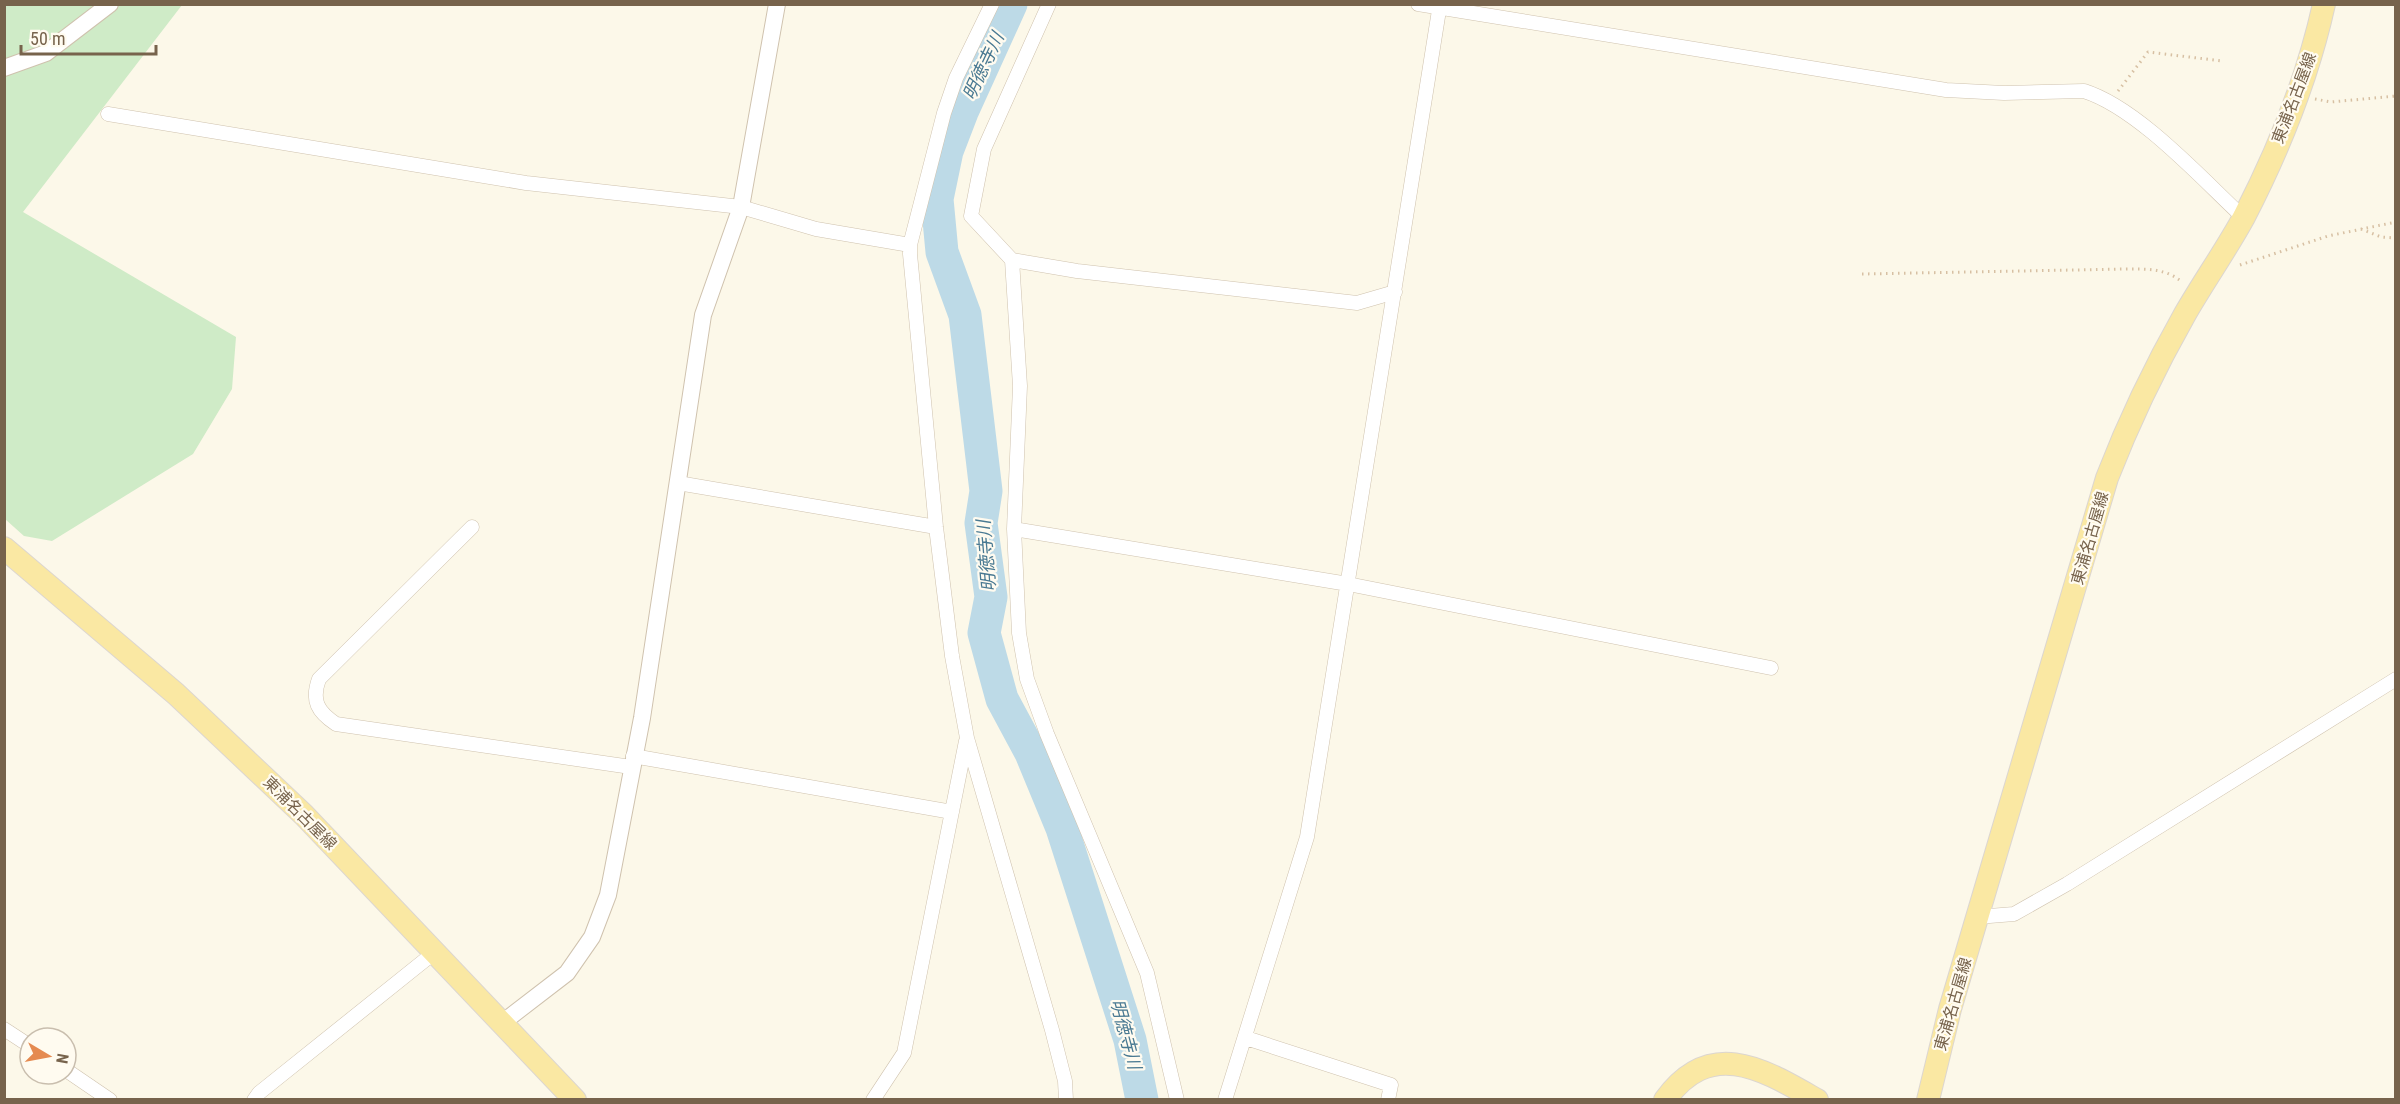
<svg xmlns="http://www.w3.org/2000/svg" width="2400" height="1104" font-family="'Roboto Condensed','Noto Sans JP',sans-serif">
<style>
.green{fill:#cfebc7}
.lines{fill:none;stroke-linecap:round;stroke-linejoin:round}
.river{stroke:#bddae7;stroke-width:33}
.minor-casing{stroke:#cfc2ae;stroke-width:15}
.tertiary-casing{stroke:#cfc2ae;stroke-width:18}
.primary-casing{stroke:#dcd6d0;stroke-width:24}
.path{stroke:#d7c0a3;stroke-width:3;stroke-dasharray:1.5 4.5;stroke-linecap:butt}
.minor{stroke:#fff;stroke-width:14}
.tertiary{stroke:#fff;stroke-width:16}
.primary{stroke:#fae8a3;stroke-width:22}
.labels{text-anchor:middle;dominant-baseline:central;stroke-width:4.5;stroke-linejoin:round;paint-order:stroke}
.street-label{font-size:16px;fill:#77634c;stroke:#fffbf0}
.water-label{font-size:18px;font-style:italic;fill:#497992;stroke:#fffbf0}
</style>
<rect width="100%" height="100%" fill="#fcf8e9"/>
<path class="green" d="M5 5H182L23 212 236 337 232 389 193 454 52 541 24 536 5 519Z"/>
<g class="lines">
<path class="river" d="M1011 4 962 112 947 151 937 199 942 252 965 315 986 491 981 523 991 597 984 633 1002 699 1031 753 1062 828 1130 1040 1142 1100"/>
<defs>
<path id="minor" d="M992 4 956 78 944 113 910 245V254L936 527 952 656 967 738 1052 1030 1065 1081 1066 1100
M1049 4 984 149 971 216 1012 260 1077 271 1357 303 1395 292
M1418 4 1946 90 2004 93 2084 91C2138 108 2202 179 2243 217
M108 114 526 183 741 207 816 229 910 245
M1012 260 1020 386 1014 529 1019 633 1027 679 1047 734 1147 973 1177 1100
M678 483 936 527
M472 527 319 679C311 701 318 712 336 724L631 767
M1014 529 1348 584 1771 668
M633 756 952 812
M1977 917 2014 914 2067 884 2396 679
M4 1029 30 1046
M1246 1038 1391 1085 1388 1100
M66 1070 110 1100
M254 1100 259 1093 435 952
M873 1100 904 1053 966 741
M1225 1100 1307 837 1440 4"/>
<path id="tertiary" d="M4 68 46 53 110 4
M502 1023 567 973 592 937 608 895 642 718 703 315 741 207 777 4"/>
<path id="primary" d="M4 548 176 694 304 815 575 1100
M1665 1100C1711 1036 1764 1070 1817 1100
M1928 1100 1950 1009 2107 478C2129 421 2155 367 2185 314 2204 281 2226 250 2244 217 2278 151 2308 77 2324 4"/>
</defs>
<use href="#minor" class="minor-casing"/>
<use href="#tertiary" class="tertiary-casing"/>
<use href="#primary" class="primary-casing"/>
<path class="path" d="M2118 91 2148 52 2222 61
M2315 99 2331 102 2396 96
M2361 229 2381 237 2396 238
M2240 265 2328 236 2396 222
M1862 274 2126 269C2146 269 2164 268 2181 281"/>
<use href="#minor" class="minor"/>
<use href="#tertiary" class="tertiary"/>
<use href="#primary" class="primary"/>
</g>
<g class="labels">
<g class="street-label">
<text transform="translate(2294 98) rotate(-69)">東浦名古屋線</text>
<text transform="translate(2090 538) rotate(-74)">東浦名古屋線</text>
<text transform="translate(300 813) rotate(45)">東浦名古屋線</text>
<text transform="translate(1953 1004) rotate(-74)">東浦名古屋線</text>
</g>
<g class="water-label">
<text transform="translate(983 66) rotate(-65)">明徳寺川</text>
<text transform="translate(986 556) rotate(-95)">明徳寺川</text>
<text transform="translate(1126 1034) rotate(75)">明徳寺川</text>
</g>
</g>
<rect width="2400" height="1104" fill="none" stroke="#77634c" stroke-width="12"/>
<g transform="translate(48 1056) rotate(100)"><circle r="28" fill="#fffbf0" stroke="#c9beae" stroke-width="1.5"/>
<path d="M0-4.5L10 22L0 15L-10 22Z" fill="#e58a50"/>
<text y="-9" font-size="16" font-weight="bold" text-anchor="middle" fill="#77634c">N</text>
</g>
<path d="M21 45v9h135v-9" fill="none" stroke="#77634c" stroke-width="3"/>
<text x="30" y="45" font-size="18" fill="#77634c" stroke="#fffbf0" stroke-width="4.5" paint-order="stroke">50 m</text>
</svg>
